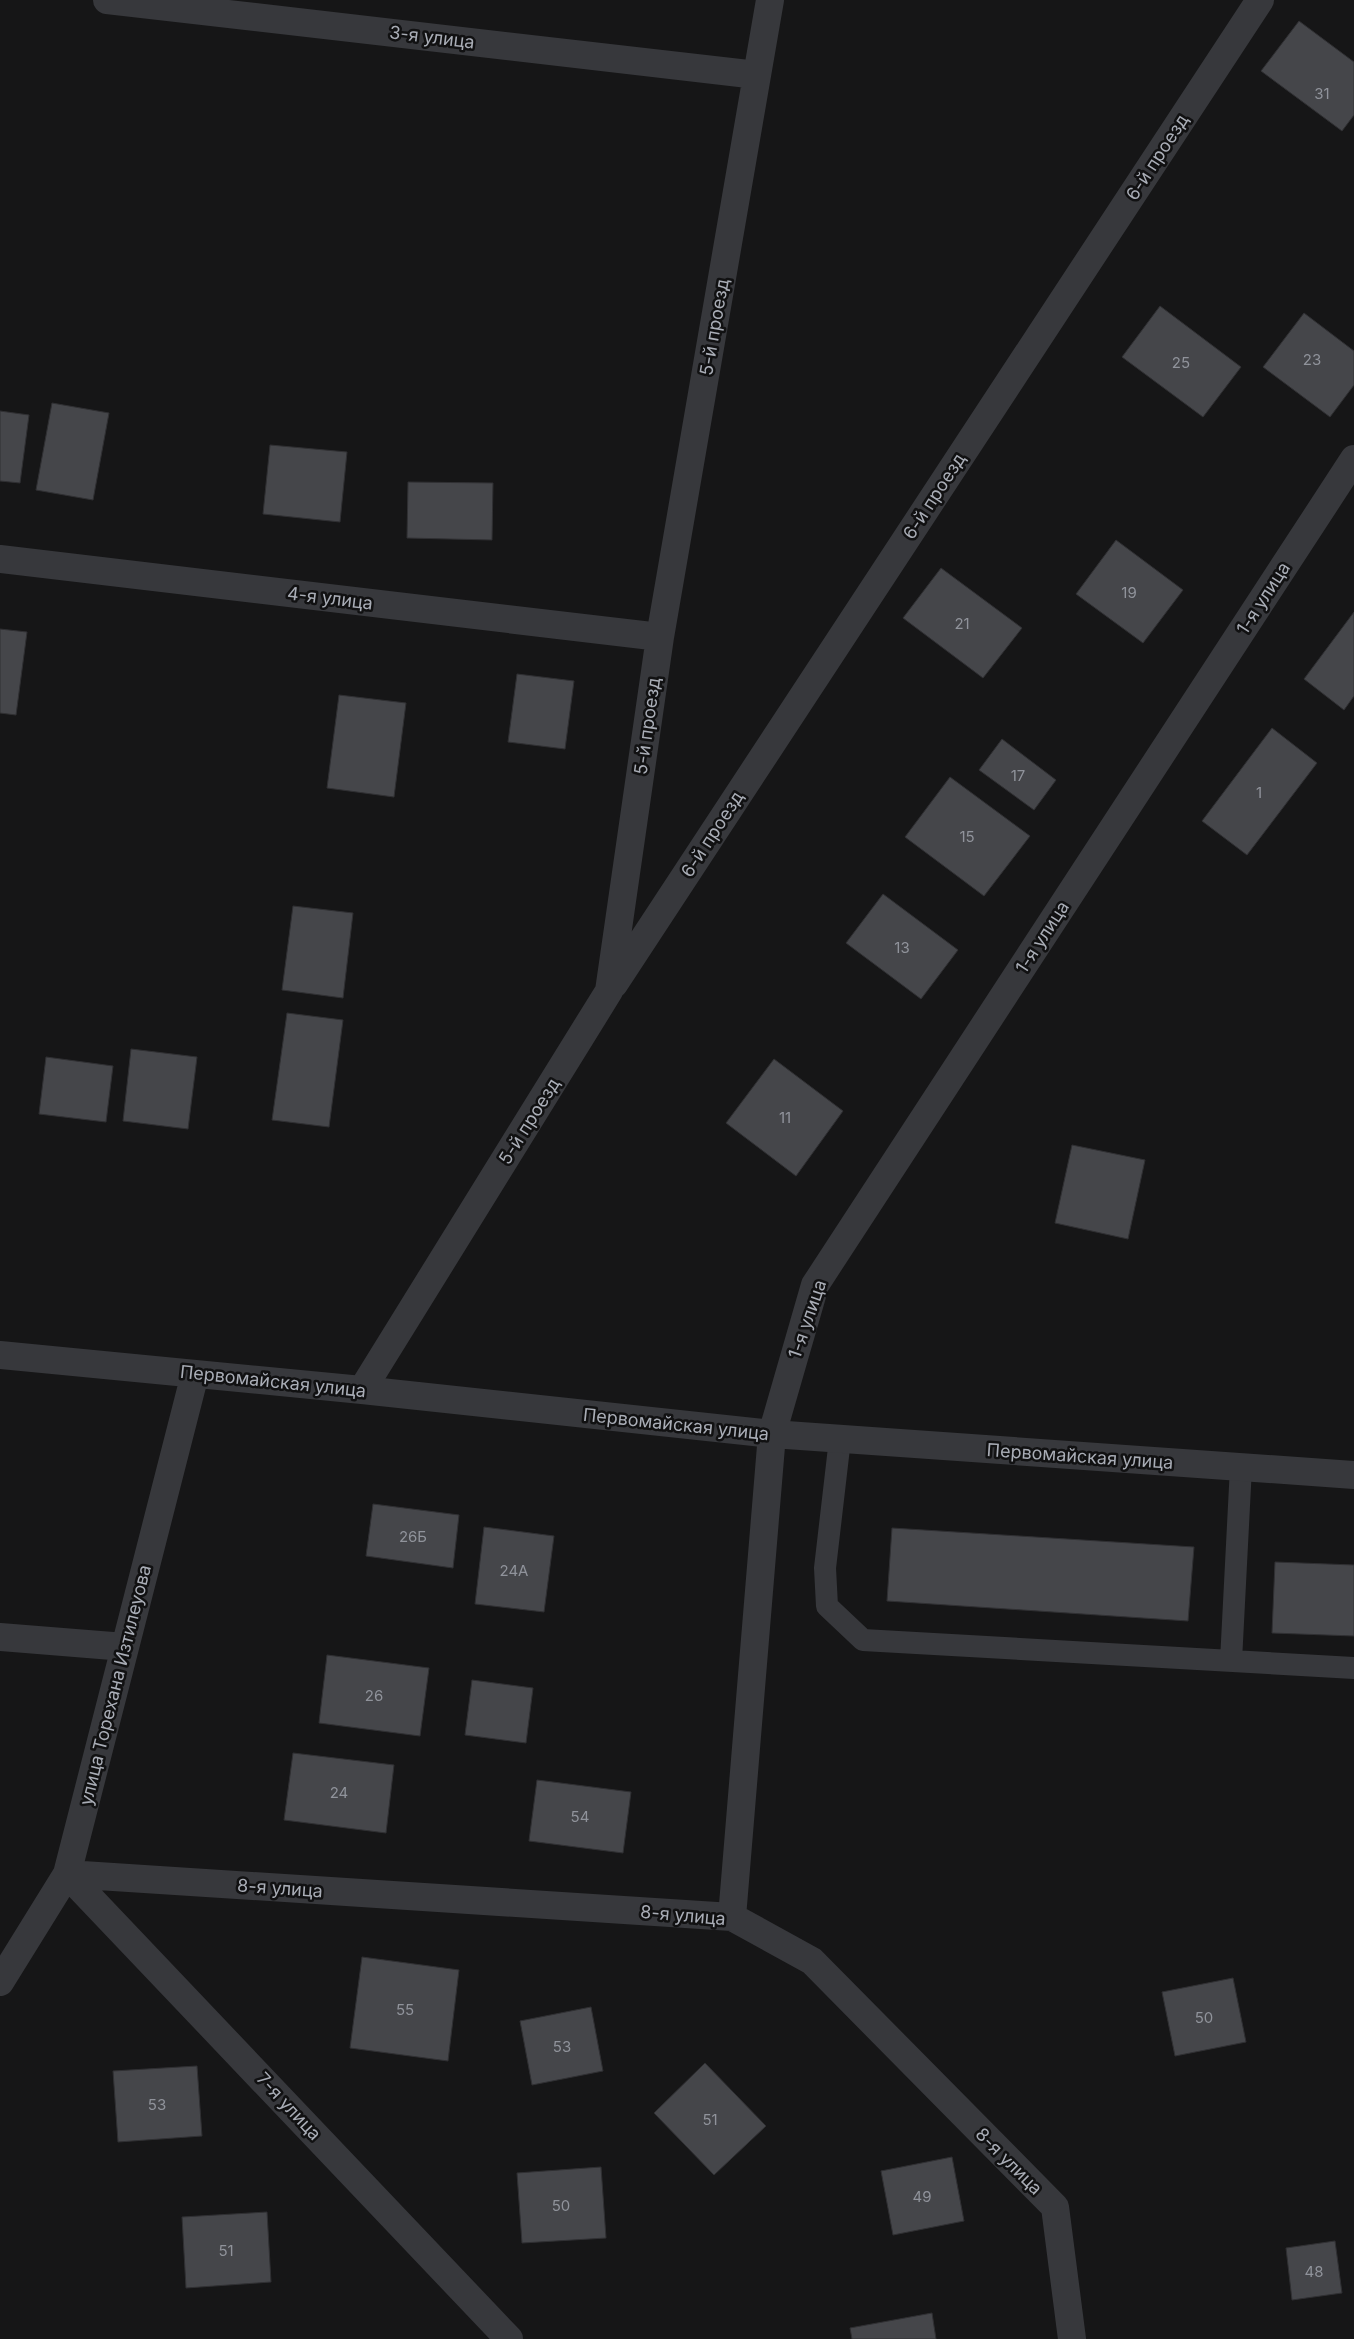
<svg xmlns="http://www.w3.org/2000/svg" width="1354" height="2339" font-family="Inter,sans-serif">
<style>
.building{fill:#45464a;stroke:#303033}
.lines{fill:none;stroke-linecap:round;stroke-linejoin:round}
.lane{stroke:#37383c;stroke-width:22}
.street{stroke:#37383c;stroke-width:28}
.labels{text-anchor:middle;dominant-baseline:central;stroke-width:5;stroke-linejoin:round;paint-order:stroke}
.number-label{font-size:15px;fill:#90939b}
.street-label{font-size:18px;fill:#a9adb6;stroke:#111112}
</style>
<rect width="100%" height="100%" fill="#161617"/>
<path class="building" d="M1299 21 1354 62V115L1342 131 1261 71Z
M1160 306 1241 367 1203 417 1122 357Z
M1304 313 1354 351V385L1330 417 1263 367Z
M52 403 109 413 93 500 36 490Z
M0 411 29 415 20 483 0 481Z
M270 445 347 452 340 522 263 514Z
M408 482 493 483 492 540 407 538Z
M1116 540 1183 590 1143 643 1076 594Z
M941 568 1022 628 983 678 903 618Z
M1354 612V696L1344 710 1304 679Z
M0 629 27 632 16 715 0 713Z
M517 674 574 681 565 749 508 742Z
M339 695 406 703 394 797 327 788Z
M1272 728 1317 763 1247 855 1202 821Z
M1002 739 1056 780 1034 810 979 770Z
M950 777 1030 836 984 896 905 837Z
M883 894 958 950 921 999 846 943Z
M293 906 353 913 343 998 282 990Z
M287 1013 343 1020 329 1127 272 1120Z
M131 1049 197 1057 188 1129 123 1121Z
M46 1057 113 1066 106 1122 39 1114Z
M774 1059 843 1111 796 1176 726 1123Z
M1072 1145 1145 1160 1128 1239 1055 1223Z
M373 1504 459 1515 453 1568 366 1556Z
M484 1527 554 1536 544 1612 475 1604Z
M892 1528 1194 1547 1188 1621 887 1601Z
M1275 1562 1354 1565V1636L1272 1633Z
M327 1655 429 1668 420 1736 319 1723Z
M472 1680 533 1688 526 1743 465 1735Z
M293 1753 394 1765 386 1833 284 1820Z
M537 1780 631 1792 623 1853 529 1841Z
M362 1957 459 1970 448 2061 350 2048Z
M1233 1978 1246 2042 1175 2056 1162 1992Z
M591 2007 603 2071 532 2085 520 2021Z
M705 2063 766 2126 714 2175 654 2113Z
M197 2066 202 2136 118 2142 113 2071Z
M952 2157 964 2221 893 2235 881 2171Z
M601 2167 606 2238 522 2243 517 2173Z
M267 2212 271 2282 186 2288 182 2217Z
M1335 2241 1342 2293 1292 2300 1286 2248Z
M932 2313 936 2339H852L850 2328Z"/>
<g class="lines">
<path class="lane" d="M840 1439 825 1568 827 1606 863 1640 1354 1668
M1231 1661 1241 1467"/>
<path class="street" d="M107 0 757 75
M0 559 660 637
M614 984 1260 0
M0 1355 362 1390 772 1434 1354 1475
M362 1390 609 991 660 637 770 0
M0 1637 125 1647
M67 1874 732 1917 812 1961 1055 2207 1072 2339
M67 1874 509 2339
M732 1917 772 1434 815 1285 1354 459
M0 1982 67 1874 195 1374"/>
</g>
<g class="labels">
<g class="number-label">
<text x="1322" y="93">31</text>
<text x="1312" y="359">23</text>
<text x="1181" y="362">25</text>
<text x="1129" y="592">19</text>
<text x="962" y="623">21</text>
<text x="1018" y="775">17</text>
<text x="1259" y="792">1</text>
<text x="967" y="836">15</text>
<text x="902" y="947">13</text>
<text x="785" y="1117">11</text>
<text x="413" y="1536">26Б</text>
<text x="514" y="1570">24А</text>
<text x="374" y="1695">26</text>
<text x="339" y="1792">24</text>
<text x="580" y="1816">54</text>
<text x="405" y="2009">55</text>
<text x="1204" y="2017">50</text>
<text x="562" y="2046">53</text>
<text x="157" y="2104">53</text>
<text x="710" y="2119">51</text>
<text x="922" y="2196">49</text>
<text x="561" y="2205">50</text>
<text x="226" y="2250">51</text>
<text x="1314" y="2271">48</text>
</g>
<g class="street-label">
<text transform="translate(432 37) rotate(7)">3-я улица</text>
<text transform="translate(1157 157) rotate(-57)">6-й проезд</text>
<text transform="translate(714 327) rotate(-80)">5-й проезд</text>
<text transform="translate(934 496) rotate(-57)">6-й проезд</text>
<text transform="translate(330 598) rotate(7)">4-я улица</text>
<text transform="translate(1263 598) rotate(-57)">1-я улица</text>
<text transform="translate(647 726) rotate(-82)">5-й проезд</text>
<text transform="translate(712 834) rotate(-57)">6-й проезд</text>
<text transform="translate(1042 937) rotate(-57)">1-я улица</text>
<text transform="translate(529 1121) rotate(-58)">5-й проезд</text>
<text transform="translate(807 1319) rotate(-71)">1-я улица</text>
<text transform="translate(273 1381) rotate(6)">Первомайская улица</text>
<text transform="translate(676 1424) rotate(6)">Первомайская улица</text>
<text transform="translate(1080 1456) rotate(4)">Первомайская улица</text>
<text transform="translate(115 1685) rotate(-76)">улица Торехана Изтилеуова</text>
<text transform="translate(280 1888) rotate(4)">8-я улица</text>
<text transform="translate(683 1915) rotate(5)">8-я улица</text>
<text transform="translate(289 2106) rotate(47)">7-я улица</text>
<text transform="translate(1009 2161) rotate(45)">8-я улица</text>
</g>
</g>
</svg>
